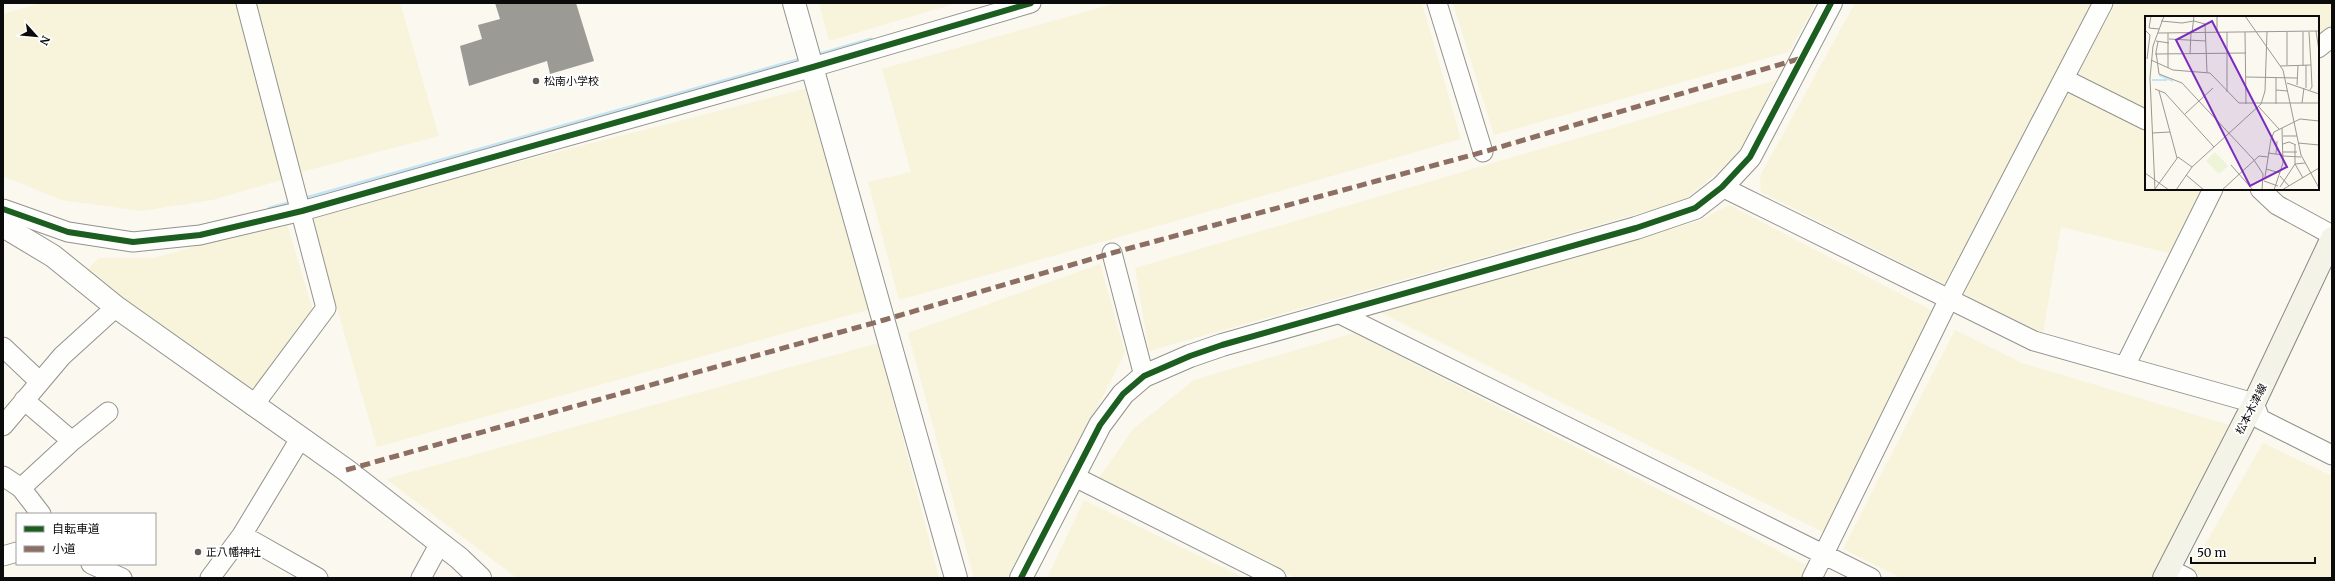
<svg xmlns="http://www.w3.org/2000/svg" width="2335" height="581" font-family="Merriweather,'Noto Sans JP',serif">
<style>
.farmland{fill:#f7f4db}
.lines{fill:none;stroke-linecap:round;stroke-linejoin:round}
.stream{stroke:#c5e5f5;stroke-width:5}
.building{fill:#9c9a95}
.minor-casing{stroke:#93928e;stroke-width:21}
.tertiary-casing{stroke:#93928e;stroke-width:24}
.secondary-casing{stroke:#898884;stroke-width:24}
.minor{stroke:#fefefd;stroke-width:19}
.tertiary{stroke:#fefefd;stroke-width:22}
.secondary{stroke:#f4f3e8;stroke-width:22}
.quiet{stroke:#8d6e63;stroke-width:5;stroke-dasharray:10 5;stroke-linecap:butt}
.cycleway-casing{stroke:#fff;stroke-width:8}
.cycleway{stroke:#1b5e20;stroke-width:6}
.poi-dot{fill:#5f5e5b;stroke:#fff;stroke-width:1.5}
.labels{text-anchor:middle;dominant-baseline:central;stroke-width:4;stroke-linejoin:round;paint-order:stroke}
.poi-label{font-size:11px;fill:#0b0b0b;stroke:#fff;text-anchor:start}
.street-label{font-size:11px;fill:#0b0b0b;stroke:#fff}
.inset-river{fill:none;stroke:#c5e5f5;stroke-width:2}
.inset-road{fill:none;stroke:#9a9994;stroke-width:1}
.view{fill:#7b2cbf;fill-opacity:0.15;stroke:#7b2cbf;stroke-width:2}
.inset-edge{fill:none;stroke:#0b0b0b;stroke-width:2}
</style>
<rect width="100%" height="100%" fill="#faf8ef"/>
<path class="farmland" d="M41 3H238L285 179 212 200 142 211 61 200 3 176V14Z
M254 3H400L439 136 301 172Z
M819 3H957L829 41Z
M1117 3H1422L1461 139 899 300 868 182 911 172 882 69Z
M1453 3H1816L1789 52 1494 135Z
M1855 3H2093L1948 286 1761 192 1760 176Z
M2116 3H2332V28L2318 38V17H2146V113L2076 76Z
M1776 80 1738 155 1683 201 1149 351 1135 268Z
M2068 87 2146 128V189H2205L2173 254 2061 227 2043 333 1962 294Z
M808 88 871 309 377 447 310 215Z
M1729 205 1935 312 1825 533 1377 311 1699 221Z
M287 224 313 311 252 392 85 272 99 258H154L254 230Z
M1100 264 1125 353 1010 578H974L908 333Z
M1955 330 2022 363 2229 425 2151 578H1901L1843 549Z
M1354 333 1812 568 1807 578H1295L1099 478 1133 429 1194 380Z
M878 343 939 578H517L386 479Z
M2263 443 2332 476V578H2204L2190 571Z
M1084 500 1245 578H1047Z"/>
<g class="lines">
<path class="stream" d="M813 57 871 40
M270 209 804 59"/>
</g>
<path class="building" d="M495 3H576L594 61 550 74 547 61 469 86 460 46 482 39 478 25 500 19Z"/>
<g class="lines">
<defs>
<path id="minor" d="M246 3 326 308 253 406
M1437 3 1483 152
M2318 48 2332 37
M2064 79 2146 120
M1722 187 2034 341 2254 403 2260 419 2332 455
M2260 189 2277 205 2332 235
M3 209 68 232 133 242 200 235 302 211 813 67 1031 3
M1112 253 1144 376
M1336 312 1871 578
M3 347 40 382
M2125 366 2213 189
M24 400 72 441 108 412
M3 426 62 356 116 307
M3 476 21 488 41 514
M1073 476 1276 578
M21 488 72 441
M242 535 318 578
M3 556 17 552
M91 564 122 578
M2169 569 2187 578
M210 578 242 535 300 439
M421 578 440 543
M1812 578 1949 299 2103 3"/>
<path id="tertiary" d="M794 3 956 578
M3 226 53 256 116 307 346 470 459 558 480 578
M1021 578 1100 425 1123 394 1144 376 1190 356 1222 345 1636 228 1695 208 1722 187 1750 157 1831 3"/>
<path id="secondary" d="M2164 578 2254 403 2332 238"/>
</defs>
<use href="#minor" class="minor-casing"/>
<use href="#tertiary" class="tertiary-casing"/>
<use href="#secondary" class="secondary-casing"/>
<use href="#minor" class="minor"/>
<use href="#tertiary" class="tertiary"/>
<use href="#secondary" class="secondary"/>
<path class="quiet" d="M346 470 884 320 1112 253 1483 152 1802 58"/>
<defs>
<path id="cycleway" d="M3 209 68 232 133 242 200 235 302 211 813 67 1031 3
M1021 578 1100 425 1123 394 1144 376 1190 356 1222 345 1636 228 1695 208 1722 187 1750 157 1831 3"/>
</defs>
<use href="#cycleway" class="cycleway-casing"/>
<use href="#cycleway" class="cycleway"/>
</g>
<g class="poi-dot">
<circle cx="536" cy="81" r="4"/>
<circle cx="198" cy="552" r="4"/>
</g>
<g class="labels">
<g class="poi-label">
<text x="544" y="81">松南小学校</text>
<text x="206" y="552">正八幡神社</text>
</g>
<g class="street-label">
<text transform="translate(2251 409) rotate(-63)">松本木津線</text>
</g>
</g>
<g transform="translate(2145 16)">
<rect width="174" height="174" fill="#faf8ef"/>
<path d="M70 136 83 150 74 158 61 145Z" fill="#edf4d8"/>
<path class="inset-river" d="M14 59 28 65M7 64H22"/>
<path class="inset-road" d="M6 0 4 12 14 13M72 0V16M100 0 138 54 156 139 174 172M16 5 37 7 49 5 60 8 62 56M0 14 5 19 2 43M171 15 174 35M82 16V76M100 16 101 88M142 16V49M158 16V50M13 17 174 15M47 17 49 0M24 23 61 25M11 25 24 27M13 26 11 36 14 58 37 67 109 144 118 158 117 174M10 38 101 37M45 38 46 17M6 44 28 54 65 57 94 87H174M161 49V72M135 50 166 49 164 16M23 52V17M101 61 152 62M142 67 174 78M152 69 153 50M10 73 20 77 69 131M131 74 143 75M165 74 167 71 166 49M14 75 32 142M157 87 159 72M131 88V61M113 90 134 113M40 98 68 72M7 117 25 116M138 120H152M153 127 174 129M138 128 144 126 151 129M138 136H152M123 137 138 139M131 138 132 125M138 140 156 141M86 149 108 174M121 153 135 157M0 157 24 174M41 159 59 174M135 160 144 170M120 161 126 123 129 116 155 103 174 105M158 162 150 148 160 147M119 165 133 170M135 171 150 148V129M10 173 33 141 47 151M10 174 5 62 8 30 19 0M31 174 47 151 116 88 120 75 122 16M77 174 114 140 123 141M129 174 138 147 137 112M137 174 174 152"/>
<path class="view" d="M67 5 142 151 105 170 31 24Z"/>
<rect width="174" height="174" class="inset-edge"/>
</g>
<rect width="2335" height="581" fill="none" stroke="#0b0b0b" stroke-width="8"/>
<rect x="16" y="513" width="140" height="52" fill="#ffffff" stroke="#9d9d9d"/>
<rect x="24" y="526" width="20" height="6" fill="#1b5e20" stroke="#9d9d9d"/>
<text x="52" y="533" font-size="12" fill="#0b0b0b">自転車道</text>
<rect x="24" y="546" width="20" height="6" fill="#8d6e63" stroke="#9d9d9d"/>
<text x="52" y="553" font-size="12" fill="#0b0b0b">小道</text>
<g transform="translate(36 36) rotate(117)" stroke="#ffffff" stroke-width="3" paint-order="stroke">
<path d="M0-3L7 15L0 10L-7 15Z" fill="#0b0b0b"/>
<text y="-6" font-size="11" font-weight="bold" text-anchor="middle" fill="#0b0b0b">N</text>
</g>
<path d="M2191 557v6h124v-6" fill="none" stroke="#0b0b0b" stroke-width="2"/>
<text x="2197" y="557" font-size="12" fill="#0b0b0b" stroke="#ffffff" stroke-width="3" paint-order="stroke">50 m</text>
</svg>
